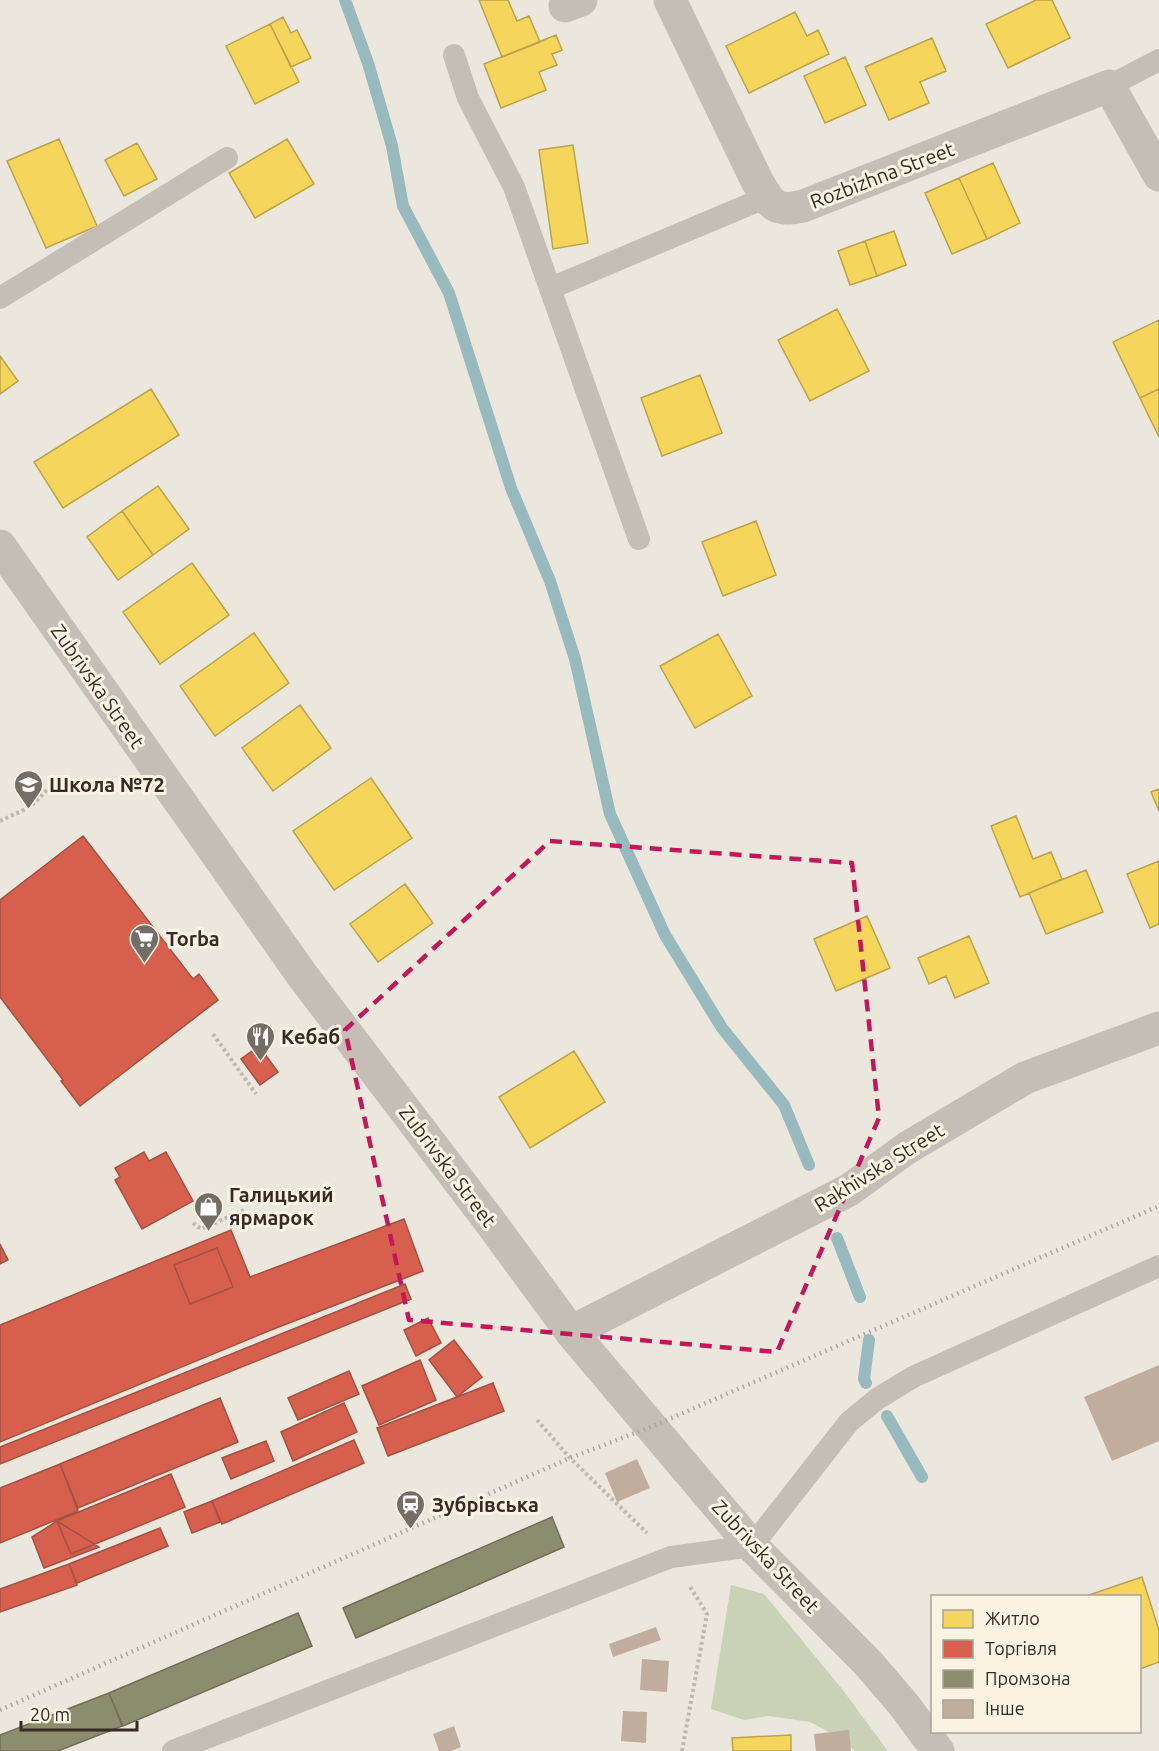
<svg xmlns="http://www.w3.org/2000/svg" width="1159" height="1751" font-family="Ubuntu,sans-serif">
<style>
.green{fill:#c9d2b6}
.homes{fill:#f6d55c;stroke:#bca24c;stroke-width:1.5}
.shops{fill:#d6604d;stroke:#a55041;stroke-width:1.5}
.industry{fill:#8c8c6e;stroke:#726f58;stroke-width:1.5}
.lines{fill:none;stroke-linecap:round;stroke-linejoin:round}
.stream{stroke:#98b9be;stroke-width:12}
.building{fill:#c1ad9e}
.path{stroke:#bdb7af;stroke-width:4;stroke-dasharray:3 3;stroke-linecap:butt}
.service{stroke:#c4beb6;stroke-width:22}
.minor{stroke:#c4beb6;stroke-width:33}
.tertiary{stroke:#c4beb6;stroke-width:33}
.rail{stroke:#aca7a1;stroke-width:4.5;stroke-dasharray:1.5 4.5;stroke-linecap:butt}
.marked{fill:none;stroke:#c2185b;stroke-width:4.5;stroke-dasharray:12 8;stroke-linejoin:round}
.labels{text-anchor:middle;dominant-baseline:central;stroke-width:6;stroke-linejoin:round;paint-order:stroke}
.street-label{font-size:20px;fill:#342c25;stroke:#faf2e3}
.poi-label{font-size:20px;font-weight:bold;fill:#342c25;stroke:#faf2e3;text-anchor:start}
</style>
<rect width="100%" height="100%" fill="#ece7dd"/>
<path class="green" d="M731 1585 764 1594 842 1689 888 1751H855L842 1739 810 1722 769 1716 744 1720 711 1709Z"/>
<path class="homes" d="M479 0H508L517 21 529 16 540 42 502 57Z
M1036 0H1052L1070 38 1008 68 986 24Z
M795 12 807 36 818 30 829 54 749 93 726 46Z
M283 17 291 33 297 30 311 58 291 67 270 24Z
M270 24 299 82 255 104 226 46Z
M556 35 562 50 552 54 557 65 539 72 546 90 501 108 484 64Z
M932 38 946 71 920 82 929 103 889 120 865 67Z
M845 57 866 105 825 123 804 76Z
M59 139 97 226 46 248 7 161Z
M287 139 314 184 255 218 229 173Z
M137 143 157 179 124 196 105 160Z
M573 145 588 243 553 249 539 150Z
M993 163 1020 223 987 239 959 178Z
M959 178 987 239 952 254 925 193Z
M894 231 906 265 877 276 865 241Z
M865 241 877 276 850 285 838 251Z
M837 309 869 371 810 401 778 340Z
M1159 320V389L1140 398 1113 342Z
M0 356 18 381 0 394Z
M700 375 722 433 662 456 641 398Z
M151 389 179 435 63 508 34 462Z
M1159 389V437L1140 398Z
M158 486 189 529 153 555 122 511Z
M122 511 153 555 118 580 87 537Z
M756 521 776 575 723 596 702 542Z
M192 563 229 615 160 664 123 612Z
M254 633 289 683 215 736 180 686Z
M718 634 752 696 695 728 660 666Z
M300 705 331 748 273 791 242 748Z
M371 778 412 838 334 890 293 831Z
M1159 789V811L1151 792Z
M1016 816 1033 859 1051 852 1062 879 1020 897 991 826Z
M1159 861V924L1150 928 1127 874Z
M1086 870 1103 912 1046 934 1029 893Z
M405 884 433 923 378 962 350 924Z
M867 916 890 968 836 991 814 939Z
M969 936 989 983 955 998 946 976 929 984 918 958Z
M574 1051 605 1102 530 1148 499 1097Z
M1142 1577 1159 1630V1662L1140 1669V1596L1089 1595Z
M791 1735V1751H733L732 1738Z"/>
<path class="shops" d="M83 836 193 979 199 974 218 1000 80 1106 61 1081 63 1080 0 997V900Z
M259 1046 278 1072 260 1085 241 1059Z
M144 1152 149 1161 166 1152 193 1201 142 1229 115 1180 120 1177 115 1168Z
M404 1219 423 1271 271 1330 0 1442V1325L231 1230 250 1277Z
M0 1244 8 1260 0 1264Z
M217 1248 233 1287 190 1304 174 1265Z
M405 1284 411 1299 0 1464V1447Z
M428 1318 441 1343 416 1356 404 1330Z
M454 1340 482 1377 457 1397 429 1360Z
M420 1360 436 1400 379 1425 362 1386Z
M349 1371 359 1394 298 1420 288 1398Z
M493 1383 504 1411 388 1456 377 1428Z
M220 1398 238 1442 78 1508 60 1464Z
M344 1403 357 1432 293 1461 281 1432Z
M354 1440 364 1463 222 1524 212 1501Z
M266 1441 274 1461 231 1479 222 1458Z
M60 1464 78 1511 0 1543V1488Z
M171 1474 185 1507 71 1554 57 1521Z
M212 1501 220 1522 192 1533 184 1512Z
M57 1521 99 1547 44 1568 32 1537Z
M160 1528 168 1546 77 1583 69 1564Z
M69 1564 77 1585 0 1612V1589Z"/>
<path class="industry" d="M552 1517 564 1547 356 1638 343 1608Z
M298 1613 312 1646 123 1726 109 1693Z
M109 1693 122 1726 58 1751H0V1735Z"/>
<g class="lines">
<path class="stream" d="M345 0 368 63 392 146 403 206 449 293 511 488 550 581 575 659 610 814 665 935 722 1028 784 1105 809 1165
M837 1238 860 1297
M866 1383 864 1379 869 1340
M887 1416 922 1477"/>
</g>
<path class="building" d="M1159 1365V1441L1112 1461 1084 1397Z
M637 1459 650 1488 617 1502 605 1473Z
M656 1627 661 1640 613 1657 609 1644Z
M642 1659 669 1661 667 1692 640 1690Z
M623 1711 647 1712 646 1743 621 1741Z
M454 1726 461 1747 451 1751H439L433 1734Z
M849 1730 851 1751H816L814 1734Z"/>
<g class="lines">
<path class="path" d="M0 821 30 807 55 782
M213 1034 256 1094
M193 1223 201 1229 244 1210
M537 1420 570 1458 647 1533
M682 1751 707 1614 689 1585"/>
<path class="service" d="M454 55 468 98 514 187 639 539
M1109 86 1159 60
M551 288 767 197
M0 298 227 158
M173 1751 671 1557 752 1546 849 1422 877 1399 913 1377 1159 1266"/>
<path class="minor" d="M670 0 757 181C771 204 774 213 803 206L1109 86 1159 175
M565 6 581 0
M571 1332 849 1190 907 1148 1025 1078 1159 1028"/>
<path class="tertiary" d="M0 546 302 975 488 1219 571 1332 752 1546 868 1663 904 1705 938 1751"/>
<path class="rail" d="M0 1710 570 1458 653 1426 1159 1206"/>
</g>
<path class="marked" d="M550 841 852 863 879 1118 777 1352 409 1320 345 1030Z"/>
<defs>
<symbol id="school-pin" viewBox="-11 -11 22 30"><path d="M0 17L-7.5 6A9.5 9.5 0 1 1 7.5 6Z" fill="#746d65" stroke="#faf2e3"/><path d="M0-5L7-2L0 1L-7-2ZM-4 1L0 2.5L4 1V4Q0 6-4 4Z" fill="#fff"/></symbol>
<symbol id="supermarket-pin" viewBox="-11 -11 22 30"><path d="M0 17L-7.5 6A9.5 9.5 0 1 1 7.5 6Z" fill="#746d65" stroke="#faf2e3"/><path d="M-6-5.5h2.5l.6 2H6L4.5 2H-2.5L-4.4-4H-6ZM-1.5 3.2a1.3 1.3 0 1 0 .1 0ZM3 3.2a1.3 1.3 0 1 0 .1 0Z" fill="#fff"/></symbol>
<symbol id="restaurant-pin" viewBox="-11 -11 22 30"><path d="M0 17L-7.5 6A9.5 9.5 0 1 1 7.5 6Z" fill="#746d65" stroke="#faf2e3"/><path d="M-5-6h1v4h1v-4h1v4h1v-4h1v5L-1.5 .5V6h-2V.5L-5-1ZM5-6V6H3V1.5H1.5Q1.5-4 5-6Z" fill="#fff"/></symbol>
<symbol id="shop-pin" viewBox="-11 -11 22 30"><path d="M0 17L-7.5 6A9.5 9.5 0 1 1 7.5 6Z" fill="#746d65" stroke="#faf2e3"/><path d="M-5-2.5h2.3a2.7 3.5 0 0 1 5.4 0H5L5.5 6h-11ZM-1.5-2.5h3a1.5 2.3 0 0 0-3 0Z" fill="#fff"/></symbol>
<symbol id="station-pin" viewBox="-11 -11 22 30"><path d="M0 17L-7.5 6A9.5 9.5 0 1 1 7.5 6Z" fill="#746d65" stroke="#faf2e3"/><path d="M-3-6H3Q5-6 5-4V2Q5 4 3 4L4.5 6H3L1.5 4h-3L-3 6H-4.5L-3 4Q-5 4-5 2V-4Q-5-6-3-6ZM-3.5-4v3h7v-3ZM-3.5 1v1.5H-2V1ZM2 1v1.5H3.5V1Z" fill="#fff"/></symbol>
</defs>
<g fill-rule="evenodd">
<use href="#school-pin" x="12" y="768" width="33" height="45"/>
<use href="#supermarket-pin" x="128" y="922" width="33" height="45"/>
<use href="#restaurant-pin" x="244" y="1020" width="33" height="45"/>
<use href="#shop-pin" x="192" y="1190" width="33" height="45"/>
<use href="#station-pin" x="394" y="1488" width="33" height="45"/>
</g>
<g class="labels">
<g class="street-label">
<text transform="translate(882 175) rotate(-21)">Rozbizhna Street</text>
<text transform="translate(98 686) rotate(55)">Zubrivska Street</text>
<text transform="translate(448 1166) rotate(53)">Zubrivska Street</text>
<text transform="translate(879 1167) rotate(-32)">Rakhivska Street</text>
<text transform="translate(766 1556) rotate(47)">Zubrivska Street</text>
</g>
<g class="poi-label">
<text x="49" y="784">Школа №72</text>
<text x="166" y="938">Torba</text>
<text x="281" y="1036">Кебаб</text>
<text x="229" y="1194">Галицький<tspan x="229" dy="23">ярмарок</tspan></text>
<text x="432" y="1504">Зубрівська</text>
</g>
</g>
<rect x="931" y="1595" width="210" height="138" fill="#faf2e3" stroke="#aba397" stroke-width="1.5"/>
<rect x="943" y="1610" width="30" height="18" fill="#f6d55c" stroke="#aba397" stroke-width="1.5"/>
<text x="985" y="1625" font-size="18" fill="#342c25">Житло</text>
<rect x="943" y="1640" width="30" height="18" fill="#d6604d" stroke="#aba397" stroke-width="1.5"/>
<text x="985" y="1655" font-size="18" fill="#342c25">Торгівля</text>
<rect x="943" y="1670" width="30" height="18" fill="#8c8c6e" stroke="#aba397" stroke-width="1.5"/>
<text x="985" y="1685" font-size="18" fill="#342c25">Промзона</text>
<rect x="943" y="1700" width="30" height="18" fill="#c1ad9e" stroke="#aba397" stroke-width="1.5"/>
<text x="985" y="1715" font-size="18" fill="#342c25">Інше</text>
<path d="M21 1721v9h116v-9" fill="none" stroke="#342c25" stroke-width="3"/>
<text x="30" y="1721" font-size="18" fill="#342c25" stroke="#faf2e3" stroke-width="4.5" paint-order="stroke">20 m</text>
</svg>
